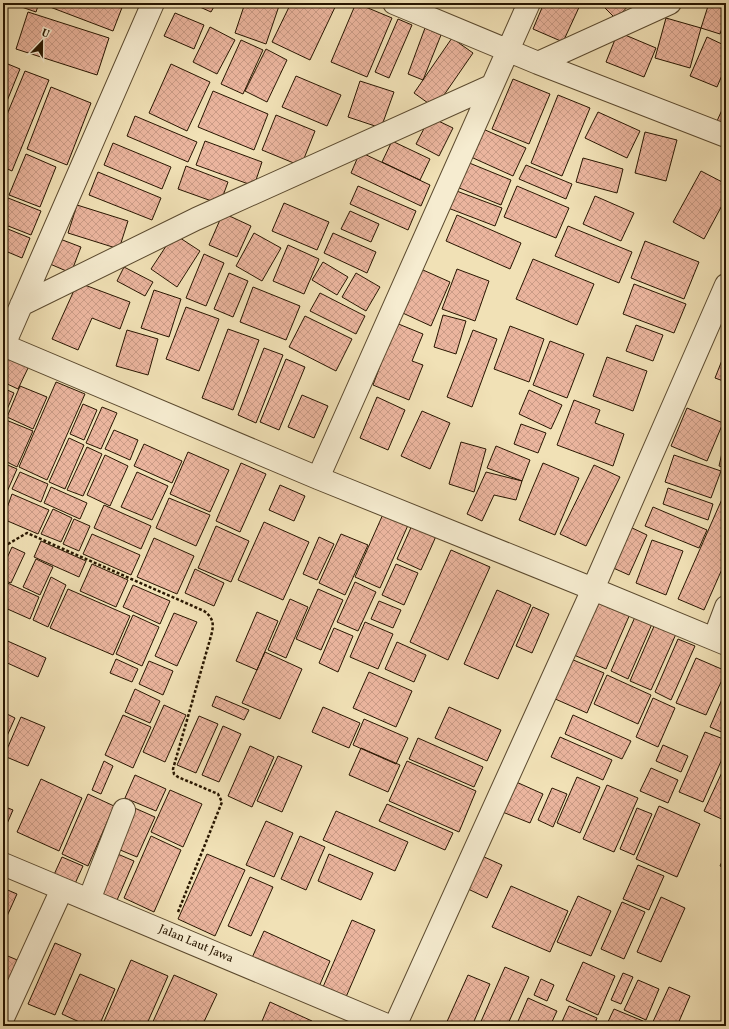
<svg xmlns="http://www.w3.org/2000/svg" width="729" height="1029" font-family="Vollkorn,serif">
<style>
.building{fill:url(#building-cross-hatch);stroke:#281601}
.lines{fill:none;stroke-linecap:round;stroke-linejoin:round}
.minor-casing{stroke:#5a492e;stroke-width:24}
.path{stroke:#281601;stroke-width:2.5;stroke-dasharray:3 2;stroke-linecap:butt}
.minor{stroke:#f6ecd0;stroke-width:22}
.labels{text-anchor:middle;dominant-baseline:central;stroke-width:3;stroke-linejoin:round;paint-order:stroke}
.street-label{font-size:12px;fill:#281601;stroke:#f6ecd0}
</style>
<defs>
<pattern id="building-cross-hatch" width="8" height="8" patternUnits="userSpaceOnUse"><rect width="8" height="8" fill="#ebb59e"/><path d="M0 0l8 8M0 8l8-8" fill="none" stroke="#ca9b86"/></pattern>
</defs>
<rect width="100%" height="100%" fill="#f1e1b6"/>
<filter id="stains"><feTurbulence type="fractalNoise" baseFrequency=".005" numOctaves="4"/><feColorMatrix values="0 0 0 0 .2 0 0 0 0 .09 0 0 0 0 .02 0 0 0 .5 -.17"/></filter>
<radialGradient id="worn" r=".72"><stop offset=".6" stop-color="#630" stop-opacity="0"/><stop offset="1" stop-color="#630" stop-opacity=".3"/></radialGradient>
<path class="building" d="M10 3H39L36 12Z
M51 3H118L123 5 113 31 50 7Z
M191 3H216L211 12Z
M245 3H280L266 44 235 33Z
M291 3H337L310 60 272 42Z
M356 3 392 18 367 77 331 62Z
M544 3H581L563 42 533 29Z
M600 3H631L616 19Z
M709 3 726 6V16L720 34 701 28Z
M28 12 109 38 97 75 16 49Z
M175 13 204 25 194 49 164 36Z
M666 18 701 28 690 68 655 58Z
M398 19 412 25 389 78 375 72Z
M210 27 235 40 217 74 193 62Z
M425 28 441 35 423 80 408 74Z
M618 32 656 48 644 77 606 62Z
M707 37 726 46V66L717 87 690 76Z
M452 38 473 53 435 108 414 93Z
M241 40 263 50 243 94 221 84Z
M266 49 287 60 267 102 245 91Z
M3 62 20 69 5 106 3 105Z
M171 64 210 82 187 131 149 113Z
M25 71 49 80 12 171 3 167V124Z
M296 76 341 95 327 126 282 107Z
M513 79 550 94 529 144 492 129Z
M360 81 394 92 381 128 348 117Z
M51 87 91 103 67 165 27 149Z
M213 91 268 114 254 150 198 127Z
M558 95 590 108 562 176 531 163Z
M726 101V125L717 121Z
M598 112 640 131 627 158 585 138Z
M276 115 315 131 301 166 262 150Z
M135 116 197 142 188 162 127 136Z
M430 117 453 128 439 156 416 144Z
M483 129 526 148 513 176 471 157Z
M645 132 677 140 666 181 635 173Z
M205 141 262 162 254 186 196 165Z
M392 141 430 159 420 180 382 162Z
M113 143 171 167 162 189 104 165Z
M360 152 430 185 421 206 351 173Z
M26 154 56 167 40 207 9 195Z
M583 158 623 169 617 193 576 182Z
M462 160 511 180 501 205 452 185Z
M526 165 572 184 566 199 519 179Z
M186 166 228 182 220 204 178 189Z
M701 171 726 184V198L704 239 673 222Z
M98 172 161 198 152 220 89 195Z
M358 186 416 211 408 230 350 204Z
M517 186 569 208 556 238 504 217Z
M454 190 502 208 495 226 448 208Z
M3 196 41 211 31 235 3 224Z
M595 196 634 213 621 241 583 224Z
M284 203 329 222 317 250 272 231Z
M77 205 128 221 119 249 68 233Z
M350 211 379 224 371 242 341 229Z
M223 213 251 226 237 257 209 245Z
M457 215 521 243 510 269 446 241Z
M568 226 632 252 619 283 555 256Z
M3 227 30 238 22 258 3 250Z
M254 233 281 248 262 281 236 266Z
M333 233 376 252 367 273 324 253Z
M174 234 200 251 177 287 151 269Z
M60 239 81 247 71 273 50 264Z
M645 241 699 262 684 299 631 278Z
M288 245 319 259 304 294 273 281Z
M204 254 224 263 206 306 186 298Z
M533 259 594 284 577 325 516 299Z
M323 262 348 277 337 295 312 280Z
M414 266 450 282 431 326 394 309Z
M124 267 153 282 145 296 117 281Z
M457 269 489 281 475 321 442 309Z
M229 273 248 281 233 317 214 309Z
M356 273 380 287 366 311 342 297Z
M82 284 130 302 120 329 92 318 78 350 52 339 76 286Z
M634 284 686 304 674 333 623 314Z
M253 287 300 306 286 340 240 322Z
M154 290 181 299 169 337 141 328Z
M320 293 365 316 356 334 310 311Z
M186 307 219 319 199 371 166 359Z
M443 315 466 321 456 354 434 347Z
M305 316 352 339 336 371 289 347Z
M396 323 423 334 412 361 423 365 409 400 373 385Z
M636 325 663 335 653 361 626 351Z
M510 326 544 339 529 382 494 369Z
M228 329 259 340 233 410 202 398Z
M127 330 158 339 148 375 116 366Z
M473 330 497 339 472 407 447 397Z
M550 341 584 354 567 398 533 385Z
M264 348 283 355 256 423 238 415Z
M726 350V382L715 378Z
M5 356 29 366 18 389 3 382V361Z
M607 357 647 371 633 411 593 396Z
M286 359 305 367 279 430 260 422Z
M56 382 85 394 47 480 19 467Z
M20 386 47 397 33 429 7 417Z
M3 388 14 393 3 419Z
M529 390 562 405 551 429 519 414Z
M302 395 328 406 314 438 288 427Z
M377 397 405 410 388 450 360 438Z
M574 400 600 410 595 423 624 434 613 466 557 445Z
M83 404 97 410 84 440 70 434Z
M102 407 117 413 101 449 86 443Z
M687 408 723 423 707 461 671 446Z
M422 411 450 423 430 469 401 456Z
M6 420 33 431 17 467 3 460V427Z
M521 424 546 433 538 453 514 444Z
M114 430 138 440 130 460 105 449Z
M69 438 84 445 65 489 49 482Z
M725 440 726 441V468L719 466Z
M461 442 486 449 474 492 449 484Z
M144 444 182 461 172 483 134 466Z
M496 446 530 460 522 481 487 468Z
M87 447 102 454 83 496 67 490Z
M188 452 229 470 210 512 170 494Z
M105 455 128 466 110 506 87 495Z
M674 455 721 471 711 498 665 482Z
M3 463 17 469 3 501Z
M241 463 266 474 240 532 216 521Z
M543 463 579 478 555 535 519 520Z
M594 465 620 477 586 546 560 534Z
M20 472 48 484 41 502 12 489Z
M137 472 168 486 152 520 121 507Z
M486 472 522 481 516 500 494 495 482 521 467 514Z
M280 485 305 496 294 521 269 510Z
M51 487 87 503 80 519 44 503Z
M668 488 713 504 708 520 663 504Z
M726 490V560L704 610 678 599Z
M12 494 49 510 38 534 3 519Z
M169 498 210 515 196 546 156 528Z
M104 505 151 526 141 549 94 528Z
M653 507 707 530 699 548 645 526Z
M53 509 72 518 61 542 41 534Z
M384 512 409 523 380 588 355 577Z
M74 519 90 526 79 551 63 544Z
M264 522 309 542 283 600 238 580Z
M413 523 437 534 421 570 397 559Z
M216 526 249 541 231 582 198 568Z
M628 526 647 535 629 575 611 567Z
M92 534 140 555 131 575 83 554Z
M341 534 368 545 345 595 319 583Z
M319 537 334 544 317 580 303 574Z
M154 538 194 556 177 594 137 577Z
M652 540 683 551 666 595 636 583Z
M41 541 86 561 79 577 34 557Z
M12 547 25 553 11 583 3 580V567Z
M451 550 490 567 448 660 410 642Z
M36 559 53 567 40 595 23 587Z
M92 564 128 580 116 607 80 591Z
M396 564 418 573 404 605 382 595Z
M195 569 224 583 214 606 185 593Z
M51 577 66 585 48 627 33 620Z
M3 581 39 597 30 619 3 607Z
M355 582 376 592 358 631 337 622Z
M133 585 170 601 160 624 123 607Z
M68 589 130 616 113 655 50 628Z
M318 589 343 600 321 650 296 639Z
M497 590 531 605 498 679 464 664Z
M290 599 308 607 286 658 268 650Z
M598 600 630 614 606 669 574 655Z
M379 601 401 610 393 628 371 619Z
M533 607 549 614 532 653 516 646Z
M257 612 278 621 257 670 236 661Z
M174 613 197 622 177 666 155 656Z
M133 615 159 627 142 666 116 654Z
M635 617 652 624 628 679 611 671Z
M365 622 393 634 378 669 350 657Z
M655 624 676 634 651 690 630 681Z
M334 628 353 636 338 672 319 663Z
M3 639 46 658 38 677 3 661Z
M678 639 695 646 671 700 655 692Z
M397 642 426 655 414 682 385 669Z
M265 652 302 669 280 719 242 703Z
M696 658 726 671 706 715 676 703Z
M116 659 138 669 132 682 110 673Z
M571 659 604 673 587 713 553 698Z
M149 661 173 671 163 695 139 684Z
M369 672 412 691 396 727 353 708Z
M607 675 651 695 638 724 594 704Z
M135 689 160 701 150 723 125 712Z
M726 690V734L710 727Z
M216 696 249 710 244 720 212 706Z
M653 698 675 708 658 747 636 737Z
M164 705 186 715 165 762 143 752Z
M323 707 360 723 349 748 312 732Z
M449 707 501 730 487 761 435 738Z
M3 712 15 718 3 745Z
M123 715 151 727 133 768 105 755Z
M573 715 631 741 622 759 565 734Z
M199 716 218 724 196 773 177 765Z
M21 717 45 727 28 766 4 756Z
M364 719 408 738 396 764 353 745Z
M223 726 241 734 219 782 202 775Z
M705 732 726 740V750L703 802 679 792Z
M560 737 612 760 603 780 551 757Z
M418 738 483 767 474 787 409 759Z
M663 745 688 756 681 772 656 761Z
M250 746 274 757 252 807 228 796Z
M361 748 400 765 388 792 349 775Z
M278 756 302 766 282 812 257 801Z
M104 761 113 766 101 794 92 790Z
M407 761 476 791 459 832 389 801Z
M651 768 678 780 668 803 640 791Z
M724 768 726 769V821L704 811Z
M135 775 166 789 156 811 125 798Z
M577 777 600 787 580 833 557 823Z
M41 779 82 798 59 851 17 832Z
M514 781 543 794 530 823 500 811Z
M607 785 638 798 614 852 583 839Z
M552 788 567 794 553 827 538 820Z
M170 790 202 804 183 847 151 832Z
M88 794 114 806 88 866 62 854Z
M387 804 453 833 445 850 379 821Z
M3 806 13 810 3 833Z
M130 806 155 817 137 857 113 847Z
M659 806 700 824 677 877 636 859Z
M637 808 652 814 634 855 620 849Z
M336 811 408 842 395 871 323 840Z
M266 821 293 833 274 877 246 865Z
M151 836 181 850 154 912 124 898Z
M300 836 325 847 306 890 281 879Z
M113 852 134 861 114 907 93 897Z
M726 852V869L720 866Z
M207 854 245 870 215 936 178 919Z
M329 854 373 873 361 900 318 881Z
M482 856 502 865 487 898 468 889Z
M62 857 83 866 73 888 52 879Z
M638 865 664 876 649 910 623 899Z
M250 877 273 887 251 936 228 926Z
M511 886 568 911 550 952 492 927Z
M3 888 17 894 3 925Z
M578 896 611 911 591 956 557 942Z
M661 897 685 908 661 962 637 952Z
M622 902 645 912 624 959 601 949Z
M352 920 375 930 346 997 323 987Z
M264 931 330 961 318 989 251 960Z
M55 943 81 954 55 1015 28 1004Z
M3 954 22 962 3 1004Z
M131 960 168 976 146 1026H102Z
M583 962 615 976 598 1015 566 1000Z
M505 967 529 977 507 1026H479Z
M623 973 633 977 621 1004 611 1000Z
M80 974 115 989 99 1026H88L62 1014Z
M174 975 217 994 202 1026H151Z
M468 975 490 984 472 1026H445Z
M541 979 554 985 547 1001 534 995Z
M638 980 659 989 646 1020 624 1010Z
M669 987 690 996 677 1026H651Z
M528 998 557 1011 550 1026H516Z
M270 1002 312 1021 310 1026H260Z
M569 1006 597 1018 594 1026H560Z
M614 1009 643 1021 641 1026H606Z"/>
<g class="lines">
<defs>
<path id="minor" d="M394 3 538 63 726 136
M538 63 670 3
M21 305 196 219 491 86
M3 345 318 478 593 589 726 644
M3 347 153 3
M318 478 529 3
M714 639 726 607
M3 864 389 1026
M89 900 124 810
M3 1018 62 889
M395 1026 593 589 726 285"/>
</defs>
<use href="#minor" class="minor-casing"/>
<path class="path" d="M3 543 8 544 27 533 204 611C214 618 214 625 211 636L173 769 174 774 178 777 218 794 222 802 178 912"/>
<use href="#minor" class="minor"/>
</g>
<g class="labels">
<g class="street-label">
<text transform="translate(196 944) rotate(23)">Jalan Laut Jawa</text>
</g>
</g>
<rect width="729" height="1029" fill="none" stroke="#f1e1b6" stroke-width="16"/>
<rect x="4" y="4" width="721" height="1021" fill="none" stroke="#281601" stroke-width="2"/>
<rect x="8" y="8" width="713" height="1013" fill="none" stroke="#281601"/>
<g transform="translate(42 42) rotate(22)" stroke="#f6ecd0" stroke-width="3" paint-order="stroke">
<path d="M0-3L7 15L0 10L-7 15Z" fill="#281601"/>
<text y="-6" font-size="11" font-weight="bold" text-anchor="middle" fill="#281601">U</text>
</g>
<rect width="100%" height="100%" filter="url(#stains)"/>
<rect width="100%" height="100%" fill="url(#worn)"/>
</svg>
